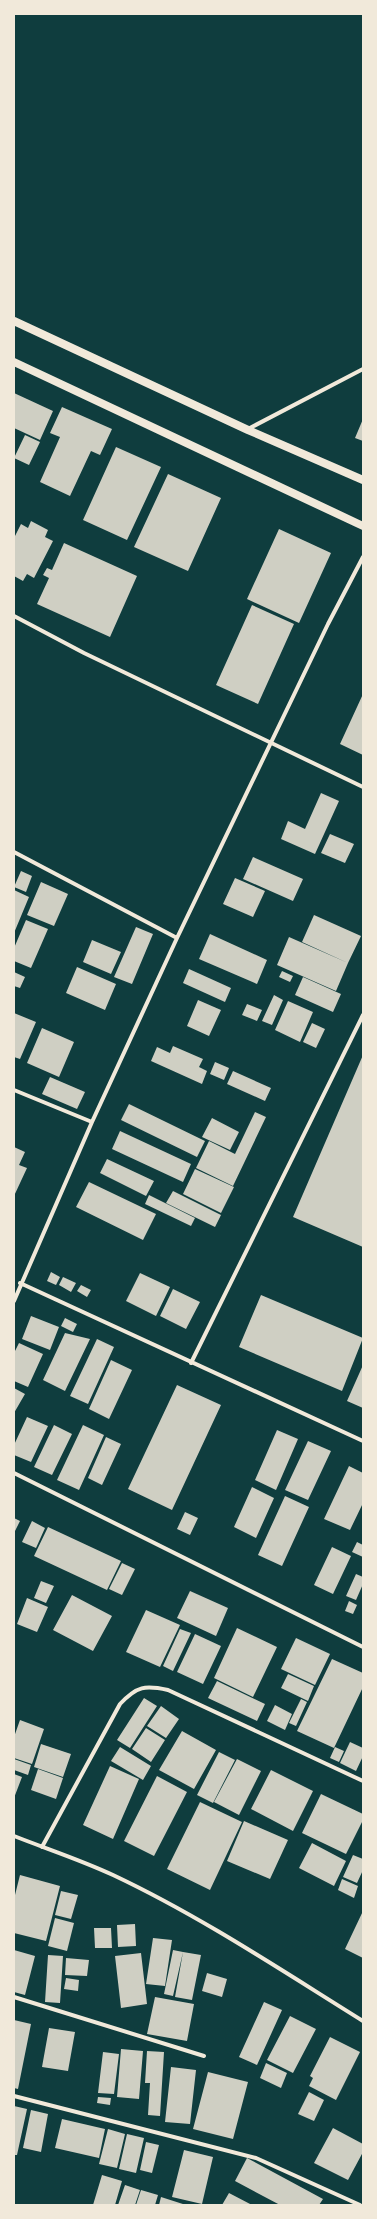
<svg xmlns="http://www.w3.org/2000/svg" width="377" height="2219" font-family="Poppins,sans-serif">
<style>
.building{fill:#cfcfc3}
.lines{fill:none;stroke-linecap:round;stroke-linejoin:round}
.minor{stroke:#f1e9da;stroke-width:4}
.secondary{stroke:#f1e9da;stroke-width:8}
</style>
<rect width="100%" height="100%" fill="#0f3d3e"/>
<path class="building" d="M14 393 53 411 40 440 14 428Z
M62 407 112 429 100 455 91 451 70 496 40 482 60 437 50 433Z
M363 419V441L355 438Z
M25 435 40 442 29 465 14 458Z
M116 447 161 467 127 540 83 520Z
M168 474 221 498 188 571 134 547Z
M31 521 48 530 45 537 53 541 34 578 27 574 23 581 14 576V538L21 524 28 528Z
M279 529 331 553 299 623 247 599Z
M64 543 137 576 110 637 37 604 49 578 43 575 47 568 52 570Z
M252 605 294 624 258 704 216 685Z
M363 694V755L340 744Z
M321 793 339 801 315 854 281 839 288 821 305 829Z
M330 834 354 844 345 863 321 853Z
M253 857 303 879 293 901 243 879Z
M21 871 32 876 26 892 14 887Z
M235 878 265 891 253 917 223 904Z
M41 882 68 894 54 926 27 915Z
M14 890 29 897 14 933Z
M314 915 361 936 348 963 302 942Z
M26 920 48 929 31 968 14 961V948Z
M136 927 153 934 132 984 114 977Z
M210 934 267 960 257 984 199 959Z
M289 937 348 963 336 991 277 965Z
M92 940 121 952 111 974 83 962Z
M77 967 116 984 105 1010 66 993Z
M189 969 231 988 225 1002 183 983Z
M282 971 293 976 290 982 279 977Z
M14 972 25 977 20 988 14 986Z
M303 977 341 994 333 1012 295 995Z
M274 995 283 1000 272 1025 262 1021Z
M198 1000 221 1010 209 1036 187 1026Z
M288 1001 313 1012 300 1042 275 1030Z
M247 1004 262 1010 257 1021 242 1015Z
M14 1013 36 1022 20 1059 14 1057Z
M312 1023 325 1029 316 1048 303 1042Z
M42 1028 74 1042 59 1077 27 1063Z
M173 1046 203 1059 199 1067 207 1071 202 1084 151 1061 157 1047 170 1053Z
M363 1055V1247L293 1217Z
M215 1062 229 1068 224 1080 210 1074Z
M233 1071 271 1088 265 1101 227 1084Z
M50 1077 85 1092 77 1109 42 1094Z
M129 1104 205 1141 197 1157 121 1120Z
M255 1112 266 1117 233 1186 196 1168 209 1141 235 1154Z
M212 1118 239 1132 230 1150 202 1137Z
M120 1131 191 1164 183 1182 112 1149Z
M14 1147 25 1152 19 1165 27 1168 14 1196Z
M107 1159 154 1181 146 1196 100 1173Z
M195 1169 234 1187 221 1213 183 1194Z
M89 1182 156 1214 143 1240 76 1207Z
M173 1191 221 1215 215 1227 166 1203Z
M149 1195 195 1218 191 1226 145 1204Z
M51 1272 60 1277 56 1285 47 1281Z
M140 1273 170 1287 156 1316 126 1301Z
M63 1277 76 1283 71 1292 59 1285Z
M81 1285 91 1290 87 1297 77 1291Z
M173 1289 200 1302 186 1329 160 1316Z
M261 1295 363 1338 342 1391 239 1347Z
M31 1316 59 1327 50 1350 22 1339Z
M65 1318 77 1324 73 1332 61 1326Z
M65 1333 90 1339 65 1391 43 1380Z
M97 1339 114 1347 88 1404 70 1396Z
M19 1343 43 1354 28 1387 14 1381V1353Z
M111 1360 132 1370 109 1419 89 1409Z
M363 1365V1408L347 1401Z
M177 1385 221 1405 172 1510 128 1489Z
M14 1388 25 1394 14 1413Z
M27 1417 48 1426 31 1462 14 1455V1445Z
M54 1425 72 1434 52 1475 34 1467Z
M83 1425 104 1435 79 1490 57 1480Z
M277 1430 298 1439 276 1490 255 1480Z
M106 1437 121 1444 102 1485 88 1478Z
M308 1441 331 1451 308 1500 285 1490Z
M349 1466 363 1473V1503L350 1530 324 1519Z
M252 1487 274 1498 256 1538 234 1527Z
M285 1496 309 1507 282 1566 258 1555Z
M185 1512 198 1518 190 1535 177 1529Z
M14 1518 20 1521 14 1533Z
M32 1521 45 1528 36 1548 22 1542Z
M48 1527 121 1561 107 1590 34 1556Z
M357 1542 363 1545V1557L352 1552Z
M332 1547 351 1556 333 1594 314 1585Z
M122 1563 135 1569 122 1595 109 1589Z
M356 1574 363 1577V1584L356 1600 346 1596Z
M41 1581 54 1586 46 1603 34 1598Z
M190 1591 228 1608 216 1636 177 1618Z
M72 1595 112 1616 93 1651 53 1630Z
M27 1598 48 1607 37 1632 17 1624Z
M349 1601 357 1605 353 1614 345 1611Z
M146 1610 180 1625 160 1667 126 1652Z
M237 1628 277 1647 253 1697 214 1678Z
M180 1629 191 1633 173 1671 163 1666Z
M195 1634 221 1646 203 1684 177 1672Z
M296 1638 330 1654 315 1685 281 1669Z
M332 1659 363 1673V1687L334 1748 297 1731Z
M288 1674 314 1686 308 1701 281 1688Z
M217 1681 265 1704 257 1721 208 1698Z
M144 1698 157 1706 130 1748 117 1740Z
M301 1699 307 1702 296 1726 289 1723Z
M275 1705 292 1714 285 1730 267 1721Z
M161 1706 179 1719 166 1738 147 1726Z
M20 1720 44 1729 32 1764 14 1758V1737Z
M146 1728 165 1740 151 1762 132 1749Z
M182 1731 216 1750 194 1789 159 1770Z
M350 1742 363 1748V1756L356 1771 340 1763Z
M41 1744 71 1754 63 1777 34 1767Z
M120 1747 151 1766 143 1780 111 1761Z
M335 1747 344 1751 339 1762 330 1758Z
M219 1752 235 1760 213 1803 197 1795Z
M14 1759 31 1765 28 1775 14 1770Z
M237 1759 261 1771 239 1815 214 1802Z
M110 1766 139 1779 113 1839 83 1825Z
M38 1769 63 1778 56 1799 31 1790Z
M271 1770 313 1791 293 1831 251 1809Z
M14 1774 22 1777 14 1798Z
M157 1776 187 1792 154 1856 124 1841Z
M321 1794 363 1814V1820L346 1854 302 1833Z
M200 1802 242 1822 210 1890 167 1869Z
M244 1821 288 1840 270 1879 227 1861Z
M312 1843 346 1861 334 1886 299 1868Z
M353 1855 363 1859V1870L357 1883 343 1877Z
M20 1875 60 1886 46 1941 14 1933V1899Z
M342 1879 358 1886 354 1898 338 1890Z
M61 1891 78 1895 71 1919 55 1915Z
M363 1911V1958L345 1949Z
M55 1918 74 1923 67 1951 48 1946Z
M135 1924 136 1946 118 1947 117 1925Z
M94 1928H111L112 1948H95Z
M153 1938 172 1940 165 1986 146 1984Z
M14 1950 35 1956 25 1995 14 1992Z
M173 1950 183 1952 173 1996 164 1994Z
M183 1952 201 1955 192 2000 175 1997Z
M141 1953 147 2004 121 2008 115 1956Z
M48 1955 63 1956 60 2003 45 2002Z
M66 1958 89 1960 87 1976 65 1975Z
M207 1973 227 1979 222 1997 202 1991Z
M66 1978 79 1980 78 1991 64 1989Z
M155 1997 194 2004 187 2041 147 2034Z
M264 2002 282 2010 257 2065 239 2057Z
M290 2016 316 2029 293 2073 267 2060Z
M14 2020 31 2024 18 2089 14 2088Z
M49 2028 75 2032 68 2071 42 2067Z
M330 2037 360 2052 336 2100 309 2086 313 2078 310 2076Z
M121 2049 143 2051 139 2099 117 2097Z
M147 2051 164 2052 160 2116 148 2115 150 2083H145Z
M103 2052 119 2054 114 2094 98 2093Z
M266 2063 287 2073 281 2088 260 2078Z
M171 2067 196 2070 190 2124 165 2122Z
M208 2072 248 2082 233 2139 193 2129Z
M309 2092 324 2100 314 2121 298 2114Z
M98 2097 111 2098 110 2105 97 2103Z
M14 2106 27 2109 17 2155H14Z
M31 2110 48 2114 41 2152 23 2148Z
M62 2119 105 2129 99 2158 55 2148Z
M333 2128 363 2144V2152L348 2180 314 2163Z
M108 2129 125 2134 117 2168 99 2164Z
M127 2134 144 2138 136 2173 119 2169Z
M146 2142 159 2145 152 2173 140 2170Z
M184 2150 213 2157 202 2204 172 2197Z
M247 2158 323 2199 319 2205H280L235 2181Z
M102 2175 122 2181 115 2205H93Z
M125 2185 140 2190 135 2205H118Z
M141 2190 158 2195 155 2205H136Z
M229 2193 252 2205H222Z
M161 2197 186 2205H159Z"/>
<g class="lines">
<path class="minor" d="M248 429 363 369
M14 616 84 653 363 787
M14 852 177 938
M14 1090 92 1122
M20 1283 363 1441
M14 1301 92 1122 177 938 328 624 363 557
M191 1363 363 1015
M14 1473 363 1647
M14 1836C47 1849 81 1860 113 1875 200 1916 281 1970 363 2021
M42 1847 120 1704C137 1686 145 1685 168 1690L363 1781
M14 1997 204 2056
M14 2096 256 2158 360 2205"/>
<path class="secondary" d="M14 321 248 430 363 480
M14 362 363 526"/>
</g>
<rect width="377" height="2219" fill="none" stroke="#f1e9da" stroke-width="30"/>
</svg>
